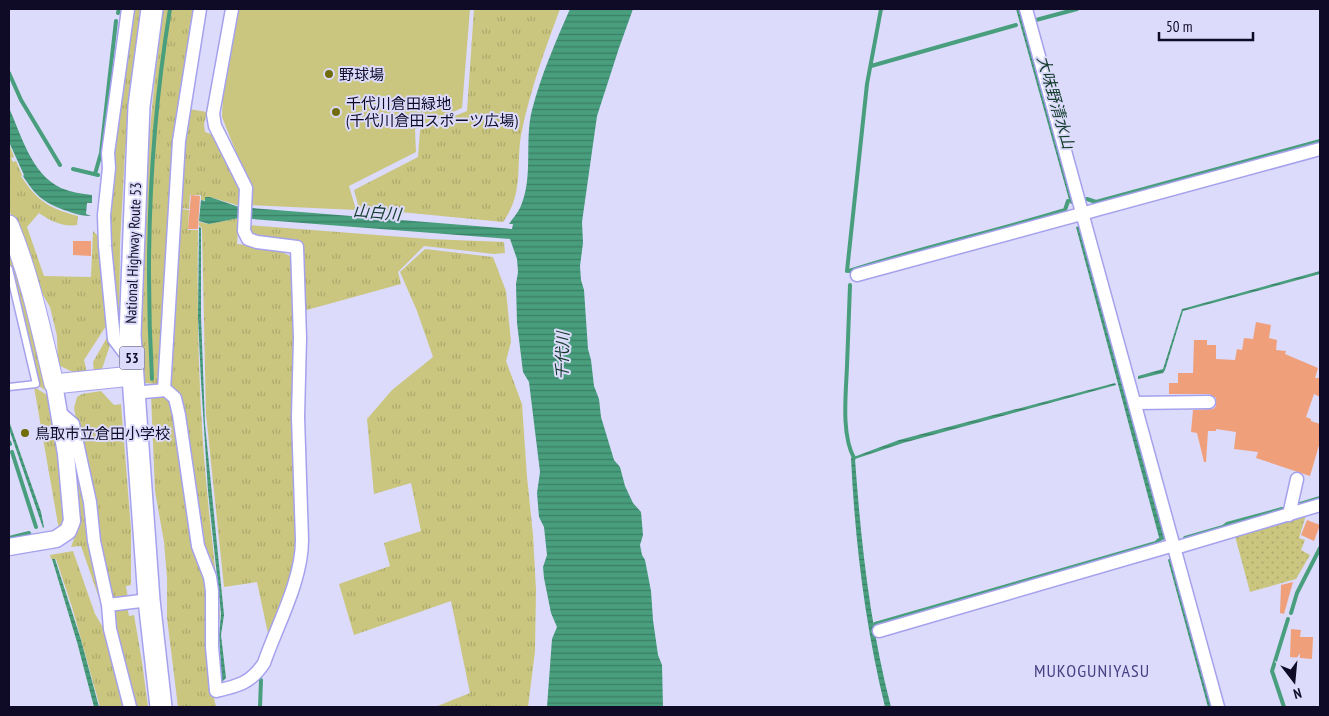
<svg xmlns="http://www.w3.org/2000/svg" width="1329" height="716" font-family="'PT Sans Narrow','Noto Sans JP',sans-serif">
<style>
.grass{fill:url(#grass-tufts)}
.park{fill:url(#park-dots)}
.pitch{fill:#cac67f}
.water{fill:url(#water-rules)}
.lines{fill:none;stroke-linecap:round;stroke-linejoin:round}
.stream{stroke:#489e7d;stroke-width:4}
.building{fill:#efa07b}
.service-casing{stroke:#a5a1ec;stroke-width:9}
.minor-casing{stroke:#a5a1ec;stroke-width:15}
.tertiary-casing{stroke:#a5a1ec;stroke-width:19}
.secondary-casing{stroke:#a5a1ec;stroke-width:21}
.trunk-casing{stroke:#a5a1ec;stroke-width:24}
.service{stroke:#fff;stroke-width:6}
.minor{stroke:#fff;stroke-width:12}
.tertiary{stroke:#fff;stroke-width:16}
.secondary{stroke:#fff;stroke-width:19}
.trunk{stroke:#fff;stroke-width:21}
.poi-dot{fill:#716c08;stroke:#dcdbfb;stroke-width:2}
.labels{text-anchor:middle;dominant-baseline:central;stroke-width:4;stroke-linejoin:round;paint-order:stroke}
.shield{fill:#dcdbfb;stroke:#4c4966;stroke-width:1}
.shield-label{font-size:14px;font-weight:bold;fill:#0f0b26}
.poi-label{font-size:15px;fill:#0f0b26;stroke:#dcdbfb;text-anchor:start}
.street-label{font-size:15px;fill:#0f0b26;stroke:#dcdbfb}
.water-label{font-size:16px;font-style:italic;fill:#143b2c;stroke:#dcdbfb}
.quarter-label{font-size:18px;letter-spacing:1px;fill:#484083;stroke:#dcdbfb}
</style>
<defs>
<pattern id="grass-tufts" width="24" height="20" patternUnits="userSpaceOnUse" patternTransform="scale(1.25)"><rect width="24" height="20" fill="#cac67f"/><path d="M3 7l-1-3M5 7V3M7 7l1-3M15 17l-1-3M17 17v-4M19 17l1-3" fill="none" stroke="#aca96e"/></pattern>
<pattern id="park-dots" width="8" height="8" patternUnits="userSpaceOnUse" patternTransform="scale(1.25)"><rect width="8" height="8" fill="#cac67f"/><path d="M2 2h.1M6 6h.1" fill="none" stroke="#aca96e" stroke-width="1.8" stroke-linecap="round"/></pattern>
<pattern id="water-rules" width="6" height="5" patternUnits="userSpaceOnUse" patternTransform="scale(1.25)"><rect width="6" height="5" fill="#489e7d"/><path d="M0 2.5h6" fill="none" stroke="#3a7f66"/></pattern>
</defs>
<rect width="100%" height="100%" fill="#dcdbfb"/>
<path class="grass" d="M132 9H143L125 151 120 244 119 339 108 241 113 148Z
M163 9H195L175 132 167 226 160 382 157 384 145 383C139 366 142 333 142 315 142 212 150 110 163 9Z
M474 9H560C545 49 531 88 522 130 515 162 525 192 503 222L359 208 354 190 418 157 420 130 467 111Z
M189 109 207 112 204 124 205 132 217 136 241 189 240 206 210 197H205V200H201V195H190L189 209 180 208 183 154Z
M9 144 14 157 11 158 13 162 16 161 22 175 21 176C37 201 50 209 78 216L77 225C63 227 50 221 39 213L27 227 44 276 91 277 93 231 100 238 110 320 84 360 87 372H73L58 365 57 336 50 307 35 281 9 209Z
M181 209 189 210 188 230H198C197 301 198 372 203 443 207 500 214 557 220 614L217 639 205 554 169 380Z
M239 218 237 244 272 247 290 256 294 280 297 556 285 600 269 638 257 582 224 587 206 414 202 228 199 226V222L209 224Z
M248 225 429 239 504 242 505 253 494 254 424 246 398 272 401 284 303 311 301 244 261 238 251 233Z
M9 242 51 394 39 386 14 277 9 263Z
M425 249 493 257 506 291 511 342 506 361 522 404 527 477 533 535 536 590 535 651 528 707H435L470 693 451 601 354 635 339 584 390 566 384 543 421 531 411 483 374 494 367 419 392 390 433 357 417 311 400 272Z
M109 334 112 339 101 372 94 373 93 362Z
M34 387 52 398 64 519 59 530Z
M101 391 114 405 121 404 131 529V585L126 586 128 598 110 600 74 408 77 397 82 394Z
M161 394 171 399 206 572 212 690 216 707H178L167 618V578L164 542 155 491 151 395Z
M71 430 104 601H100L81 546 71 547 78 528Z
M73 551 95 614 108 636 126 707H100L72 607 56 559H51L50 555Z
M127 605 129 616 134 615 142 662 148 707H133L115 635 113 608Z"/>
<path class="park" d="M1306 515 1299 538 1305 540 1301 550 1310 555 1296 579 1250 592 1235 536Z"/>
<path class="pitch" d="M237 9H470L462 108 415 129 416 152 349 186 356 210 250 205 253 189 251 183 238 157 222 117 223 93Z"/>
<path class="water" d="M570 9H633L619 48 597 116 582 222 583 243 580 266 581 280 584 290 588 349 591 360 594 386 599 399 601 417 614 460 620 467 625 486 633 503 641 512 643 535 640 545 642 555 645 560 651 591 653 620 658 655 662 665 663 707H547L552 639 557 627 551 613 544 578 543 567 547 555 544 527 539 517 537 493 540 472 529 382 523 372 517 323 516 284 518 272 517 259 510 239 239 218 209 224 199 221 201 200 205 201V197H210L239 207 512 229 513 224H509C512 219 517 214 520 208 534 178 524 141 532 110 541 75 556 41 570 9Z
M1016 9H1019L1074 205 1070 203Z
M9 108C21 134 31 174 61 188 71 192 82 194 92 195V203H87L86 214 91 216C81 216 73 213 64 210 43 202 35 195 23 176L24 175 9 142Z
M1079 226 1165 539 1160 541 1076 227Z
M199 227 201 228V316L205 424 224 615 221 635 226 678 222 682 219 636 221 614 208 491 201 381 198 317Z
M1320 271V274L1183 311 1165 370 1163 373 1138 379V376L1163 369 1182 309Z
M1115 383 1116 385 903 443 855 459C861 543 870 626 891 707H885C865 625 855 542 851 458L899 440Z
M9 421 41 512 44 527 43 528 9 429Z
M1171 557 1212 707H1208L1168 560Z
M52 559H55L81 640 99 707H94L77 642Z"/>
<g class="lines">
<path class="stream" d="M118 13 119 9
M1036 20 1077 9
M871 66 1016 25
M9 73 21 100 60 165
M73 169 98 175
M95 174 101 153 116 21
M1087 199 1096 202 1320 141
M847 271 867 84 881 9
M849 271C920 248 993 232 1065 210L1068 201
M850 285C849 312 848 339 847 366 846 393 841 434 854 458
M152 379C145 256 150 131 170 9
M9 442 10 444
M12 452 36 527
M1297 505 1320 498
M9 538 29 533
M1185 538 1223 527 1227 524 1282 509
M1291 613 1297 593 1320 548
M875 624 1156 543 1159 540
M260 707 261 680
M1284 707 1272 671 1288 619"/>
</g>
<path class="building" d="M191 195 200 196 198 229H188Z
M73 241H91V256L73 255Z
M1256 322 1271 325 1269 338 1277 340 1276 350 1286 351 1285 354 1318 368 1315 378H1320V397L1314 394 1306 417 1311 419V421L1320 424V442L1310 476 1256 458 1258 452 1234 449 1236 432 1216 429V431H1208L1206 462H1204L1197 433 1191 432 1193 410 1213 409 1216 406V398L1209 394H1169V383H1178V373H1193L1194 340H1207V345H1216V359L1235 360 1237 349 1242 350 1244 338 1253 339Z
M1307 520 1320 525 1314 541 1301 535Z
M1293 582 1284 614 1280 613 1281 585Z
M1291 629 1301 630 1300 637H1313L1312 659 1290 657Z"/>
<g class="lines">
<defs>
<path id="service" d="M9 269 36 384 9 387"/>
<path id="minor" d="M128 9 108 153 109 168 104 215 105 246 114 339 129 359
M1026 9 1218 707
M857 275 1320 149
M164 390 179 141 200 9
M133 393 166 390 175 398 179 415 198 546 210 577 212 591V647L216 691C238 686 251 683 264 663 277 625 302 581 302 540L298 417 300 338 297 247 257 242 248 239 244 231 246 188 215 126 213 114 232 9
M1135 403 1209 402
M59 412 73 424 90 502 94 541 108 605 110 629 130 707
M1289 515 1297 479
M1175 548 1320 505
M108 605 149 600
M879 631 1174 545"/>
<path id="tertiary" d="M9 547 56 539 68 531 72 521 66 454 54 384"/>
<path id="secondary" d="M9 225C30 276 41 330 54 384L132 376"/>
<path id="trunk" d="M152 9 139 106 130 335 149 600 161 707"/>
</defs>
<use href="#service" class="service-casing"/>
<use href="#minor" class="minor-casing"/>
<use href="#tertiary" class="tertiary-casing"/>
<use href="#secondary" class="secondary-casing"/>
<use href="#trunk" class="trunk-casing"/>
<use href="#service" class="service"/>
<use href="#minor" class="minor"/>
<use href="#tertiary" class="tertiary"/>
<use href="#secondary" class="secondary"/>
<use href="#trunk" class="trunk"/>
</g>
<g class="poi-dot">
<circle cx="329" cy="74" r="5"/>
<circle cx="336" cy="112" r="5"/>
<circle cx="25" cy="433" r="5"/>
</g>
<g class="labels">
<rect class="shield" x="119.5" y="346.5" width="25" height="23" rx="4"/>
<g class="shield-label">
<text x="132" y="358">53</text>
</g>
<g class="poi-label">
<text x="339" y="74">野球場</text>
<text x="346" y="103">千代川倉田緑地<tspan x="346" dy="17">(千代川倉田スポーツ広場)</tspan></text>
<text x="35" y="433">鳥取市立倉田小学校</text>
</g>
<g class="street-label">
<text transform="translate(133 253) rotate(-88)">National Highway Route 53</text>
</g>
<g class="water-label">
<text transform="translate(1056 102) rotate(74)">大味野清水山</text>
<text transform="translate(377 212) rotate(5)">山白川</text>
<text transform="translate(562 356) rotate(-89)">千代川</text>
</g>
<g class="quarter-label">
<text x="1092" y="670">MUKOGUNIYASU</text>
</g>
</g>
<rect width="1329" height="716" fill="none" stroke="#0f0b26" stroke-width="20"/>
<g transform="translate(1294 681) rotate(164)" stroke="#dcdbfb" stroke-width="4" paint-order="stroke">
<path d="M0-4L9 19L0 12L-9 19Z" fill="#0f0b26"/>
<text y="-8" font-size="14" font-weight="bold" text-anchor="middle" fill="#0f0b26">N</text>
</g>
<path d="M1159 32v8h94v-8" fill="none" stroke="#0f0b26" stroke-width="2.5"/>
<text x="1166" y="32" font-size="15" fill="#0f0b26" stroke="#dcdbfb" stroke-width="4" paint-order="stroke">50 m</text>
</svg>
